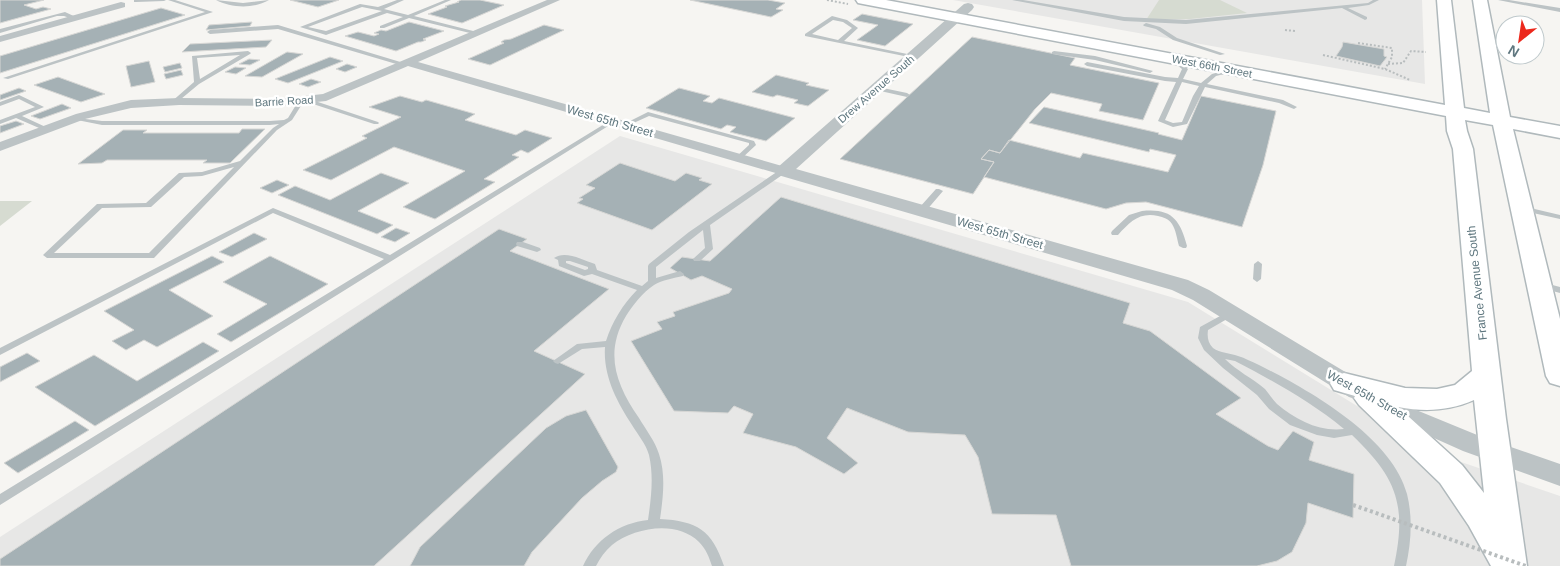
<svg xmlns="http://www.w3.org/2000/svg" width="1560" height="566" font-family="Arial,sans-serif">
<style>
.built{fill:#e7e7e6}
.green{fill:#d6dbd1}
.building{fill:#a5b1b5;stroke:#d7d7d5}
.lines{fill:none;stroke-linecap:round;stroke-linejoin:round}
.secondary-casing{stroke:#b0b9bc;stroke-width:3}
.path{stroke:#b8bdbe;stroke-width:2;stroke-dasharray:2 2;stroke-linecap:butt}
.service{fill:#bcc3c5;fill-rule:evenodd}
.minor{fill:#bcc3c5;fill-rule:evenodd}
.tertiary{fill:#bcc3c5;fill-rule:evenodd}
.secondary{fill:#fff;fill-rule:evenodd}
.path-bridge{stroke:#b8bdbe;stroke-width:4;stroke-dasharray:3 3;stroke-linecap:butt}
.labels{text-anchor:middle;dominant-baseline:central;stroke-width:5;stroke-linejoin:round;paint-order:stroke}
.far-street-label{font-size:11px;fill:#5f777f;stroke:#fff}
.street-label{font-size:12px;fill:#5f777f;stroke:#fff}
</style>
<rect width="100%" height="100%" fill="#f6f5f2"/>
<path class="built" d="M953 0H1422L1425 84Z
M620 136 1188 302 1432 452 1560 496V566H0V537Z"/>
<path class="green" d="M1159 0H1220L1247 13 1190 19 1146 20Z
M0 201H32L0 226Z"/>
<path class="building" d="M0 0H44L24 5 36 9 43 7 51 9 0 23Z
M290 0H339L318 7Z
M461 0H480L504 5 462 23 428 14 447 7 445 6 459 2H457Z
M690 0H768L785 3 776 9 783 10 771 17Z
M161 8 185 15 0 73V56Z
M862 14 913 24 885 46 857 40 878 25 853 20Z
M252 22 250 26 206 30 209 25Z
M409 22 444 31 423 39 426 40 421 42H418L396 51 345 36 358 32 374 36 379 34 374 33 381 30 386 31Z
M544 25 564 30 490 65 468 59 504 43 501 42 504 40 511 39Z
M972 37 1075 58 1070 65 1159 83 1143 120 1099 111 1102 104 1051 93 1035 109 1000 153 989 150 981 159 994 162 973 194 840 159Z
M272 40 266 47 182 52 190 44Z
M1343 42 1384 49V56L1387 57 1380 66 1336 56 1342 47Z
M287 52 303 54 262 77 245 76Z
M330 57 343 61 288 83 275 79Z
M249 59 260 60 250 65 239 64Z
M149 61 155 82 131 87 126 66Z
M180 63 182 68 165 72 163 67Z
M347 64 357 67 345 72 336 69Z
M235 67 246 68 236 74 225 72Z
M181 70 183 75 166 79 164 74Z
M776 75 809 83 806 85 829 90 808 106 794 103 798 100 777 95 773 97 752 92Z
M58 77 105 94 81 102 34 85Z
M311 79 321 82 308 87 299 84Z
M19 88 26 91 0 100V95Z
M679 88 710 96 703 101 712 103 719 98 795 118 766 141 730 132 736 127 727 125 721 129 646 108Z
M400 96 422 102 426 100 475 114 465 120 516 135 525 130 552 138 528 153 521 150 512 155 519 157 484 179 495 182 435 219 403 207 465 171 394 147 331 180 303 170 367 138 362 136 401 117 369 107Z
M1201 96 1276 111 1263 165 1242 227 1146 202 1126 203 1106 209 984 177 994 162 981 159 989 150 1000 153 1009 140 1080 158 1083 153 1168 172 1176 155 1150 149 1149 152 1029 123 1044 107 1159 133 1158 134 1182 140Z
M62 104 71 108 40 119 31 116Z
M16 121 24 124 0 133V126Z
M242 129H265L230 163H203L207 160H107L102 163 78 164 123 130H147L143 133H239Z
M620 163 675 181 686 173 702 178 699 180 712 184 652 230 577 203 583 199 579 198 595 188 586 185Z
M381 173 409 183 358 211 393 225 377 234 278 195 295 186 330 200Z
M277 180 289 185 272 193 260 188Z
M781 197 1130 303 1123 323 1150 331 1241 398 1216 414 1268 446 1278 450 1293 431 1314 442 1309 460 1354 474 1353 518 1308 503 1306 523 1292 552 1277 561 1257 566H1071L1056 515 992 514 978 457 965 435 908 432 847 408 827 438 858 463 844 474 796 447 743 433 753 414 734 406 728 413 674 411 631 341 662 329 657 322 675 316 673 312 729 293 732 289 702 276 691 280 670 268 682 257 710 261Z
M396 228 410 233 395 242 381 237Z
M499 229 527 239 510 251 609 289 534 351 585 374 374 566H0V559Z
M254 233 267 239 232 257 219 252Z
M212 256 224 262 169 290 213 316 157 347 144 340 126 350 112 341 134 330 104 311Z
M270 256 328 284 231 342 217 334 267 304 223 282Z
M203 342 219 351 95 426 35 387 94 355 137 381Z
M27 353 40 361 0 382V367Z
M586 410 618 467 616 472 602 481 582 498 532 552 524 566H410L420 547 546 428 566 416Z
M75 421 89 430 18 473 4 463Z"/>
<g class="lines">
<defs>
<path id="secondary" d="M856 0H886L1445 105 1437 0H1451L1464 108 1490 113 1473 0H1487L1510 117 1560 126V138L1513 129 1560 319V386L1550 383 1546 376 1493 125 1465 120 1467 131 1473 149 1506 419 1527 566H1491L1469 526 1440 483 1359 405 1354 398 1355 396 1334 390 1330 383 1334 376 1344 373 1405 388 1437 389 1455 385 1472 371 1453 149 1447 131 1446 116 863 4 858 3ZM1474 400 1484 493 1462 465 1398 407C1425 412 1449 411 1474 400Z"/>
</defs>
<use href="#secondary" class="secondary-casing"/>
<path class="path" d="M827 0 848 4
M1285 30 1295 31
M1358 43 1392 48V57L1385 69
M1323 55 1385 69 1410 80
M1388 64 1403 63 1411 51 1426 52"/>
<path class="service" d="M134 0H166L164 1 136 2H134Z
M168 0H175L213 12 8 79 3 78 205 12Z
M216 0 243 3 269 0C254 9 231 8 216 0Z
M397 0H404L384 9 408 15 445 0H451L414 16 481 33 478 35 409 18 384 28H380V26L403 17 387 13 326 35 300 27 360 4 378 7ZM362 7 382 11 326 31 308 27Z
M1012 0H1023L1124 17 1186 20 1368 3 1373 0H1379L1369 5 1348 8 1367 17V19L1365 20 1342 8 1186 24 1124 21Z
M1498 0H1509L1560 8V12Z
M65 12 78 18 75 20 64 16H57L0 33V29Z
M832 16 847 20 858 28 844 41 917 56 914 58 805 36V34ZM833 20 843 22 852 28 838 40 812 34Z
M1146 23 1160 27 1177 38 1225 54 1220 55 1173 40 1156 29 1144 26 1143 25Z
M278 25 407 64 408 65 403 66 278 29 210 34 207 32 210 30Z
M248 51 251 53 250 54 199 84 175 104 170 103 194 82 192 56ZM240 55 200 79 197 58Z
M1054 51 1095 56 1153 71 1150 73 1095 60 1052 54V52Z
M1173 57 1188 69 1183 79 1201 83 1212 74 1234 68 1236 69V71L1216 76 1207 84 1283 100 1297 107 1294 109 1279 103 1205 87 1187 124 1173 127 1158 121 1176 82 1165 81 1087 66 1084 64 1087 62 1165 77 1178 78 1182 69 1171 60 1170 59ZM1182 82 1199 86 1193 96 1182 122 1173 123 1165 120Z
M878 87 907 93 910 95 907 97 876 90V88Z
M19 95 44 107 22 116 50 129V131H46L16 118 0 124V120L35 107 19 99 0 106V102Z
M301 99 304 101 292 120 277 130 154 258H47L43 255 97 204 146 203 179 173 202 172 240 161 273 128 279 124 270 125H102L77 120V118L102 121H270L284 120 288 118 299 100ZM234 167 149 253H54L102 208 151 207 184 177 202 176Z
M309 99 378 122 379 123 378 124H374L307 102V100Z
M648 112 754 141 756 145 741 159 739 160 735 158 749 145V143L649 116 627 126 625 127 622 125Z
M611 120 613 121V123L0 505V494L384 259 273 213 0 355V348L273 208 390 255Z
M781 169H784L788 171 710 225 713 249 700 261H694L693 259 705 248 703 230 656 267V278L680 271 684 274 683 276C674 278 662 280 654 285 643 292 633 305 626 316 604 353 616 385 639 418 646 430 655 441 659 454 666 475 663 498 660 519 697 521 712 530 724 566H712C709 557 706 549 699 542 677 520 635 527 612 545 605 551 600 558 596 566H583C595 540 619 523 648 520 651 499 654 477 649 455 646 444 638 435 632 425 617 402 603 376 605 347L582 349 558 364 555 363 553 361 577 344 606 341C612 322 623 304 637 290L592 274 584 276 559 266 558 260 554 258C565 250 583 260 595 264L597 270 642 286 648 281V266L649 264 689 232ZM566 261H570L588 267V269L585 270 566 263Z
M936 189H939L943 191 925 212H919L918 210 919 208Z
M1519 206H1522L1560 215V219L1519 210 1518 208Z
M1142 211C1171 208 1180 219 1187 246L1186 248H1183L1179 246C1177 239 1176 230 1172 224 1169 219 1163 217 1158 216 1139 212 1130 222 1118 235H1112L1111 233 1112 231 1129 215Z
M517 242H523L540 248 541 250 537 252 517 246 516 244Z
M1258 261 1262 264 1261 279 1257 282 1253 279 1254 264Z
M1541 282 1560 287V293L1538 287 1537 285 1538 283Z
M1231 310 1236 313 1234 315 1208 330C1207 337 1208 343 1213 348 1220 353 1230 353 1238 356 1245 358 1252 362 1259 365 1309 390 1392 437 1407 494 1413 518 1411 543 1406 566H1394C1407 505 1397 478 1352 435L1334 438 1317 435 1290 425 1269 409 1257 395 1223 368 1204 350 1198 338 1200 327ZM1225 359 1235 361C1273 381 1310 401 1344 429 1319 432 1296 420 1277 404 1273 400 1269 394 1265 389 1252 378 1237 371 1225 359Z"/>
<path class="minor" d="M547 0H560L418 62 789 168 791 171 789 174H779L408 66 326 101 278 106 179 105 131 108 85 119 0 151V142L76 114 131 100 179 98 278 99 323 94Z
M121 2 125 3V7L0 42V36Z"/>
<path class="tertiary" d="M968 3 972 4 974 7 972 10 796 169 1188 280 1209 290 1367 385 1370 391 1367 397 1358 400 1349 397 1193 300 1172 290 778 175 775 171 778 167 964 4Z
M1387 398 1482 437 1560 464V486L1463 451 1378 413 1374 407 1378 401Z"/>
<use href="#secondary" class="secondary"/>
<path class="path-bridge" d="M1353 505 1526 566"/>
</g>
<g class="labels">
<g class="far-street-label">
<text transform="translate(1212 66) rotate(11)">West 66th Street</text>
<text transform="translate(876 89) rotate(-41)">Drew Avenue South</text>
<text transform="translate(284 101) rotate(-3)">Barrie Road</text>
</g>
<g class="street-label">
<text transform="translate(610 121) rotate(16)">West 65th Street</text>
<text transform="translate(1000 233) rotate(16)">West 65th Street</text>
<text transform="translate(1477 283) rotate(-96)">France Avenue South</text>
<text transform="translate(1367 395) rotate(29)">West 65th Street</text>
</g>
</g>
<g transform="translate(1520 40) rotate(210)"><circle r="24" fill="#ffffff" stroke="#bfc9cc"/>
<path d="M0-4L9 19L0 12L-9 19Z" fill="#ec281c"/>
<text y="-8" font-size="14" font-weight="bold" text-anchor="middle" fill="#5f777f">N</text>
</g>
</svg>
